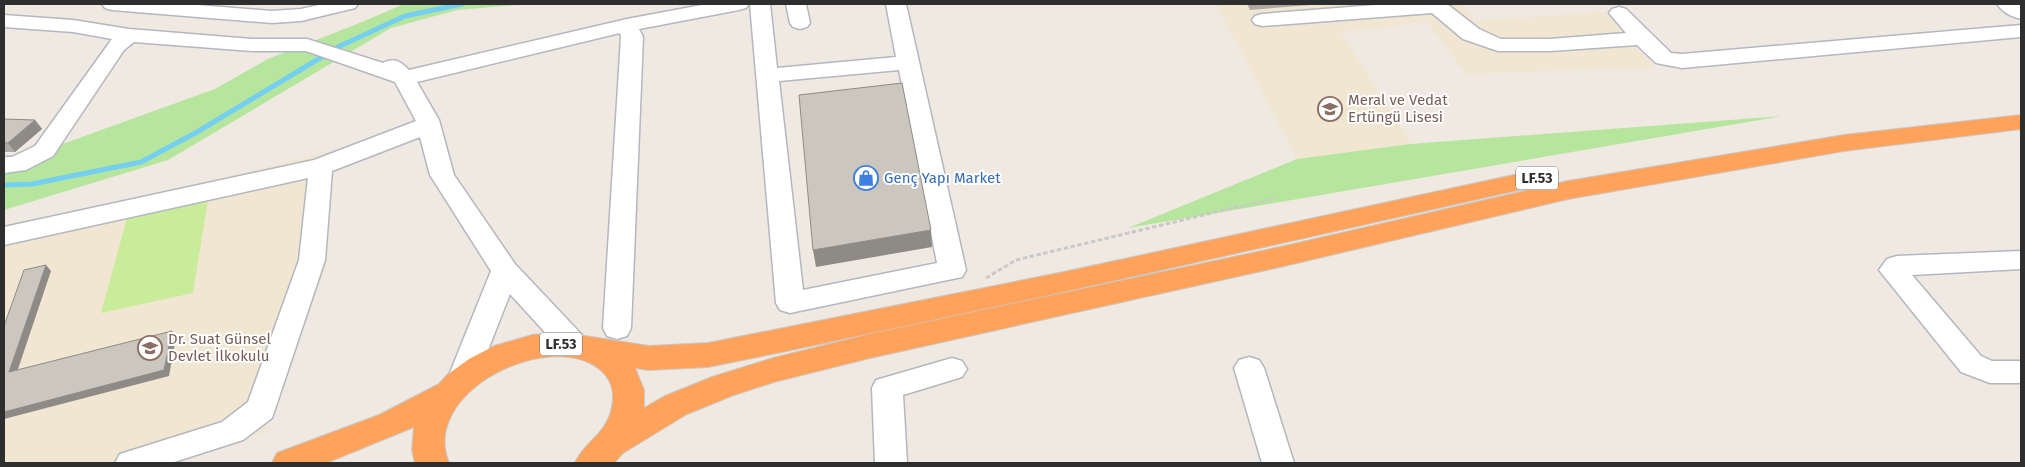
<svg xmlns="http://www.w3.org/2000/svg" width="2025" height="467" font-family="'Fira Sans',sans-serif">
<style>
.education{fill:#f0e6d1}
.green{fill:#b6e59e}
.pitch{fill:#c9ec9a}
.lines{fill:none;stroke-linecap:round;stroke-linejoin:round}
.stream{stroke:#75cff0;stroke-width:5}
.minor-casing{stroke:#b4b7c1;stroke-width:3}
.highway-casing{stroke:#c9c9c9;stroke-width:2}
.path-far1{stroke:#c9c9c9;stroke-width:2.5;stroke-dasharray:3 2;stroke-linecap:butt}
.path{stroke:#c9c9c9;stroke-width:3;stroke-dasharray:4.5 2.5;stroke-linecap:butt}
.minor{fill:#fff;fill-rule:evenodd}
.highway{fill:#ffa35c;fill-rule:evenodd}
.wall{fill:#afaba4}
.shaded-wall{fill:#8e8b86}
.building{fill:#cbc7bf;stroke:#8e8b86}
.labels{text-anchor:middle;dominant-baseline:central;stroke-width:4;stroke-linejoin:round;paint-order:stroke}
.shield{fill:#fff;stroke:#6d6d6d;stroke-width:1}
.shield-label{font-size:14px;font-weight:bold;fill:#2e2e2e}
.education-label{font-size:15px;fill:#785e54;stroke:#fff;text-anchor:start}
.shop-label{font-size:15px;fill:#366cbe;stroke:#fff;text-anchor:start}
</style>
<rect width="100%" height="100%" fill="#efe9e1"/>
<path class="education" d="M1216 4H1464L1475 21 1605 12 1654 67 1466 74 1427 22 1341 32 1411 144 1297 159Z
M332 151 327 264 265 432 155 463H4V226L98 209Z"/>
<path class="green" d="M404 4H527L457 10 391 28 168 160 4 210V165L215 89 268 59 362 22Z
M1783 116 1128 228 1297 159 1411 144Z"/>
<path class="pitch" d="M208 200 193 293 101 313 127 218Z"/>
<g class="lines">
<path class="stream" d="M4 185 32 184 141 162 197 132 340 46 405 16 462 4"/>
<defs>
<path id="minor" d="M102 4H185L272 11 301 9 323 4H358L355 8 301 21 272 23 112 10 105 8Z
M707 4H749L746 8 739 10 639 29 643 37 631 328 627 336 617 339 607 336 603 328 621 37 620 33 417 82 439 120 454 175 515 264 583 336 588 344 583 352 573 355 563 352 510 294 473 388 462 392 451 388 447 380 491 271 430 175 420 137 332 171 325 260 272 418 243 440 171 463H115L120 454 222 422 248 402 299 260 308 178 4 245V227L314 160 416 121 395 82 306 51H252L134 42 124 50 53 156 26 170 4 173V157H12L35 146 112 39 73 32 4 27V15L73 20 129 29 252 39H307L383 63C394 57 401 62 409 70L627 19Z
M750 4H770L777 68 896 57 886 4H906L966 270 962 277 790 313 780 310 776 303ZM899 70 937 263 803 290 779 81Z
M786 4H806L810 23 807 27 800 29 793 27 790 23Z
M1388 4H1447L1479 29 1501 39H1550L1626 33 1609 13 1612 9 1619 7 1626 9 1671 53 1682 54 2021 25V37L1682 68 1656 63 1637 45 1550 51H1498L1463 39 1432 13 1262 26 1255 24 1252 20 1255 16 1262 14Z
M1997 4H2021V19C2012 17 2002 12 1997 4Z
M2021 251V269L1912 275 1981 356 1992 361H2021V383H1990L1961 372 1879 270 1887 259 1897 256Z
M1249 357 1259 360 1264 368 1294 463H1262L1234 368 1239 360Z
M952 358 962 361 967 369 962 377 903 395 907 463H875L872 388 876 380Z"/>
<path id="highway" d="M2021 115V129L1844 151 1568 199 1280 267 870 358 774 382 734 395 687 414 623 453 614 463H575C585 441 607 434 612 407 616 387 608 372 590 363 534 336 421 396 449 463H415L412 450 414 427 326 463H272L277 453 379 415 439 384 447 375 469 359 494 346 532 335 560 332 649 346 708 343 1059 273 1523 173 1532 175 1536 181 1532 187 1523 189 1059 293 787 351 708 367 649 370 635 368 644 390V408L665 396 712 377 773 358 870 334 1280 247 1568 181 1844 135Z"/>
</defs>
<use href="#minor" class="minor-casing"/>
<use href="#highway" class="highway-casing"/>
<path class="path-far1" d="M1236 208 1276 198"/>
<path class="path" d="M986 278 1016 260 1241 206"/>
<use href="#minor" class="minor"/>
<use href="#highway" class="highway"/>
</g>
<path class="wall" d="M1247 4H1323L1250 10Z
M4 119 35 120 42 129 15 152H4Z"/>
<path class="shaded-wall" d="M35 120 42 129 15 152 8 143Z
M931 230 932 247 816 267 813 250Z
M46 265 51 271 15 378 9 372Z
M172 331 176 337 169 376 4 419V412Z"/>
<path class="building" d="M1250 4H1272L1251 5Z
M902 83 931 230 813 250 799 95Z
M4 119 35 120 8 143H4Z
M46 265 9 372 172 331 164 370 4 412V326L24 270Z"/>
<defs>
<symbol id="school-ring" viewBox="-11 -11 22 22"><circle r="9.5" fill="#fff" stroke="#8d6e63" stroke-width="1.5"/><path d="M0-5L7-2L0 1L-7-2ZM-4 1L0 2.5L4 1V4Q0 6-4 4Z" fill="#8d6e63"/></symbol>
<symbol id="shop-ring" viewBox="-11 -11 22 22"><circle r="9.5" fill="#fff" stroke="#3f7fe0" stroke-width="1.5"/><path d="M-5-2.5h2.3a2.7 3.5 0 0 1 5.4 0H5L5.5 6h-11ZM-1.5-2.5h3a1.5 2.3 0 0 0-3 0Z" fill="#3f7fe0"/></symbol>
</defs>
<g fill-rule="evenodd">
<use href="#school-ring" x="1316" y="95" width="28" height="28"/>
<use href="#shop-ring" x="852" y="164" width="28" height="28"/>
<use href="#school-ring" x="136" y="334" width="28" height="28"/>
</g>
<g class="labels">
<g class="shield">
<rect x="1516" y="166.5" width="42" height="23" rx="4"/>
<rect x="540" y="332.5" width="42" height="23" rx="4"/>
</g>
<g class="shield-label">
<text x="1537" y="178">LF.53</text>
<text x="561" y="344">LF.53</text>
</g>
<g class="education-label">
<text x="1348" y="100">Meral ve Vedat<tspan x="1348" dy="17">Ertüngü Lisesi</tspan></text>
<text x="168" y="339">Dr. Suat Günsel<tspan x="168" dy="17">Devlet İlkokulu</tspan></text>
</g>
<g class="shop-label">
<text x="884" y="178">Genç Yapı Market</text>
</g>
</g>
<rect width="2025" height="467" fill="none" stroke="#2e2e2e" stroke-width="10"/>
</svg>
